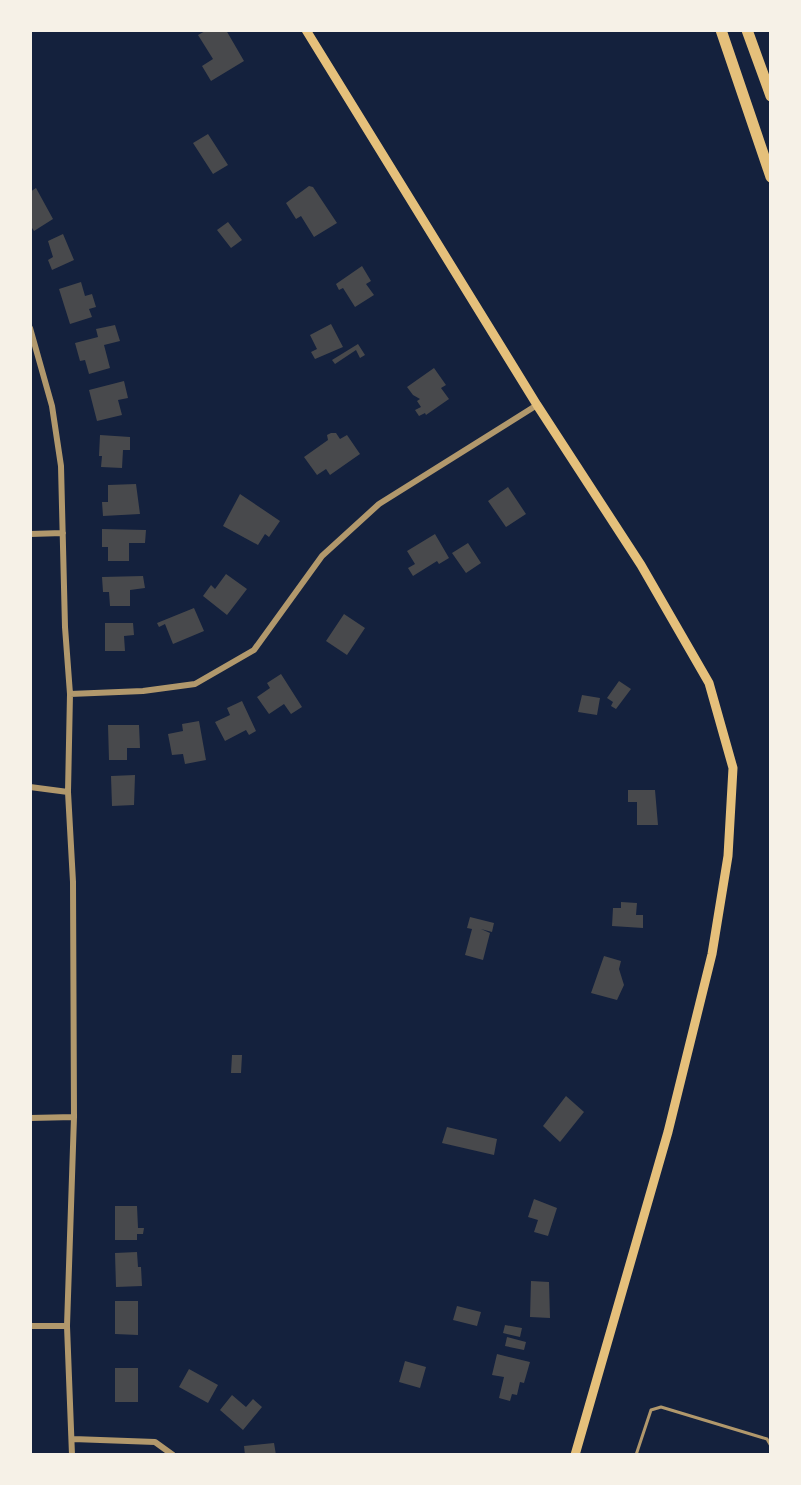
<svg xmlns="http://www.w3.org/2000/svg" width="801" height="1485" font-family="'Open Sans',sans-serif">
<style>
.building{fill:#48494c}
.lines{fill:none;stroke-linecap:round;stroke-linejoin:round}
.service{stroke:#b1986c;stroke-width:3}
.minor{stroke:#b1986c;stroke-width:6}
.secondary{stroke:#e5c07b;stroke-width:9}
.motorway{stroke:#e5c07b;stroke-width:11}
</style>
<rect width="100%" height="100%" fill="#14213d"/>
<path class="building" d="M207 30H226L244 61 211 81 202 66 213 59 198 35Z
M208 134 228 165 213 174 193 143Z
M309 186 313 187 337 223 314 237 301 216 296 219 286 203Z
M36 188 53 219 34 231 30 225V192Z
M228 222 242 240 231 248 217 230Z
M63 234 74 260 52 270 48 260 53 257 48 241Z
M362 266 371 281 366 284 374 295 355 307 343 288 339 290 336 284Z
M81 282 85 296 92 294 96 307 89 309 92 317 70 324 59 289Z
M331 324 343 347 315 359 311 352 317 349 310 335Z
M115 325 120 341 104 345 110 368 89 374 85 360 80 361 75 343 98 337 96 329Z
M358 344 365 355 360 358 356 350 335 364 332 360Z
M434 368 446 385 441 388 449 399 426 415 425 413 419 416 415 410 421 407 417 401 420 399 413 395 407 387Z
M124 381 128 398 118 400 122 415 97 421 89 390Z
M331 433H336L340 439 347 435 360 454 330 475 326 469 317 475 304 457 328 440 327 435Z
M100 435 130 437V450H123L122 468 101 467 102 456H99Z
M136 484 140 514 103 516 102 502H108V485Z
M508 487 526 514 506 527 488 501Z
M240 494 280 521 269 537 265 534 258 545 223 526Z
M102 529 146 530 145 543H129V561H108V547H102Z
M435 534 449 558 439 564 437 561 413 576 408 568 415 564 407 551Z
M468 543 481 563 466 573 452 553Z
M226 574 247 589 227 615 203 596 211 585 215 589Z
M143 576 145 588 130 590V606H110L109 592H103L102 577Z
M194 608 204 631 173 644 165 624 159 627 157 623Z
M344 614 365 628 347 655 326 641Z
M105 623H133L134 635 124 636 125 651H105Z
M281 674 302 707 291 714 284 704 269 714 257 697 270 688 267 683Z
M619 681 631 689 616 709 611 706 613 702 607 698Z
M582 695 600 698 597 715 578 712Z
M242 701 256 731 249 735 246 730 225 741 215 722 230 715 227 708Z
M199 721 206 760 185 764 183 754 172 755 168 734 183 731 182 724Z
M108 725H139L140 748H127V760H109Z
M135 775 134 805 112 806 111 776Z
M628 790H655L658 825H637V802H628Z
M621 902 637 903 636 915H643V928L612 926 613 908H621Z
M470 917 494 923 492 932 481 929 490 933 483 960 465 955 472 929 467 928Z
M604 956 621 961 619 969 624 985 617 1000 591 993Z
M232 1055H242L241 1073H231Z
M566 1096 584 1112 560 1142 543 1126Z
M447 1127 497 1139 494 1155 442 1143Z
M534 1199 557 1208 548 1236 534 1232 538 1220 528 1217Z
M115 1206H137L138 1228H144L143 1234H137V1240H115Z
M137 1252 138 1267H141L142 1286 116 1287 115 1253Z
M531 1281 549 1282 550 1318 530 1317Z
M115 1301H138V1335L115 1334Z
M457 1306 481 1312 477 1326 453 1320Z
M505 1325 522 1328 520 1337 503 1333Z
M507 1337 526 1342 524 1350 505 1346Z
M497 1354 530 1362 524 1383 520 1382 517 1395 512 1394 510 1401 499 1398 504 1377 492 1375Z
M405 1361 426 1367 420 1388 399 1382Z
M115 1368H138V1402H115Z
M189 1369 218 1385 208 1403 179 1387Z
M232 1395 246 1407 253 1399 262 1407 243 1430 220 1410Z
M274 1443 276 1455H245L244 1446Z"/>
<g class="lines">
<path class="service" d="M636 1455 651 1410 661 1407 767 1439 771 1446"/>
<path class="minor" d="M30 328 52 406 61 466 65 627 70 694 68 792 73 882 74 1117 67 1326 72 1455
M30 534 63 533
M70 694 143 691 195 684 254 650 322 556 379 504 537 405
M30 787 68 792
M30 1118 74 1117
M30 1326H67
M73 1439 155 1442 173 1455"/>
<path class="secondary" d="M306 30 537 405 641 565 709 683 733 768 728 856 712 954 668 1132 575 1455"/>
<path class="motorway" d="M721 30 771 177
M747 30 771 96"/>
</g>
<rect width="801" height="1485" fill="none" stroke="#f6f1e7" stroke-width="64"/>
</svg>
